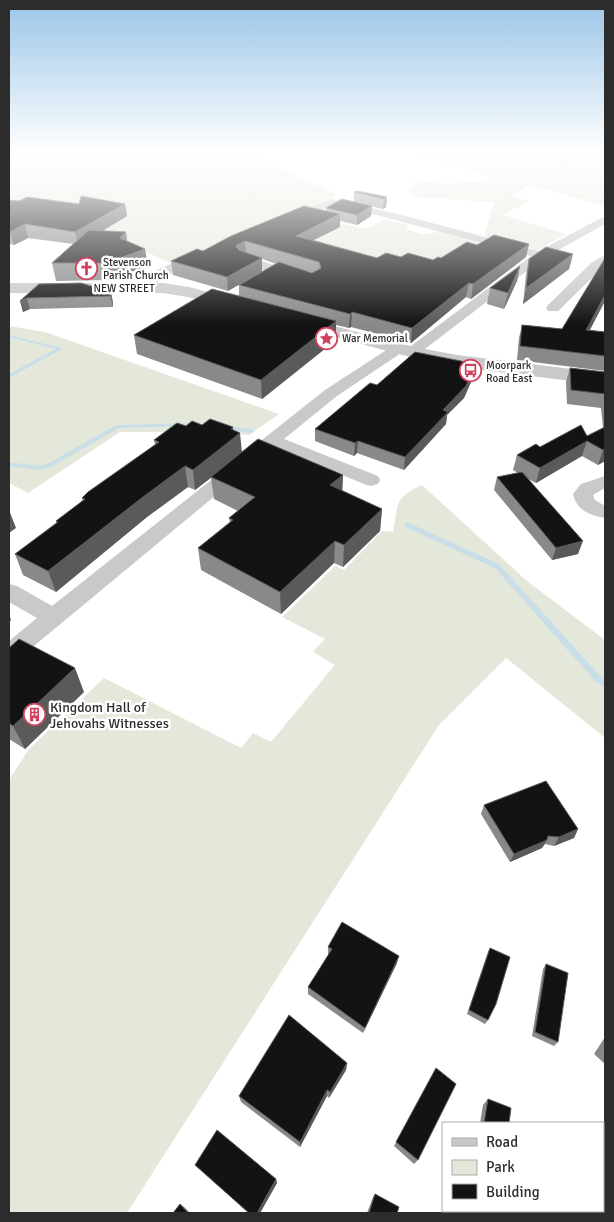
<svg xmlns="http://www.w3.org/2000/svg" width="614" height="1222" font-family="Signika,sans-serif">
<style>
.green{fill:#e4e8db}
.water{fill:#c9dee6}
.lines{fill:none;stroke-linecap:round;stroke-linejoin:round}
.stream{fill:#c9dee6;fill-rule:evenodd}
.minor{fill:#c9c9c9;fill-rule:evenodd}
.tertiary{fill:#c9c9c9;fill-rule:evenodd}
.wall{fill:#898989}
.shaded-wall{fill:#5a5a5a}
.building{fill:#131313;stroke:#5a5a5a}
.labels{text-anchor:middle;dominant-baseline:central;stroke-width:5;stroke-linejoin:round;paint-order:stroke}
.far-poi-label{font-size:11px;fill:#2c2c2c;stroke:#fff;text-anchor:start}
.far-street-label{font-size:11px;fill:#2c2c2c;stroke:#fff}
.poi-label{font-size:14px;fill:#2c2c2c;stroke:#fff;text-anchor:start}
</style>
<rect width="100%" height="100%" fill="#fff"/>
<path class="green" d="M18 154H253L337 195 328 201 170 263 136 247 87 243 116 223 9 207V156Z
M410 154H605V206L529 185 512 196 529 201 503 215 566 234 538 250 484 236 494 202 417 197 409 193 408 189 416 180 448 184 495 180 457 164 422 158Z
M384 219 405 224 408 225 407 230 423 234 440 232 480 243 446 266 398 269 310 245 339 223 366 229Z
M9 326 45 332 279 414 249 435 213 432H120L28 493 9 483Z
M422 485 527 581 605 640V738L506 658 439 725 127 1213H9V780L29 749 104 678 241 748 253 733 271 742 335 665 313 652 325 639 282 617 335 566 344 570 382 531 393 532C399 503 393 499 422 485Z"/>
<path class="water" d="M521 154H593L567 163 569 168H560C552 161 533 158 521 154Z"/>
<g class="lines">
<path class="stream" d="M9 335 62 348V349L9 378V374L56 349 9 337Z
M198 423 200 424V426L119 428 51 467 38 470 9 466V462L38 466 47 464 116 425Z
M224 426 252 429 255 431 252 433 222 429 221 428Z
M405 523H409L499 564 602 678 605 680V687L596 682 495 568 405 527 404 525Z"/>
<path class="minor" d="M332 199 394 213 539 251 601 218 605 217V224L544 258 417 355H407L404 352 407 349 531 256 388 218 333 205 292 222H284L282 220 284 218Z
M201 251 207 255 205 258 160 279 150 290 145 291 138 287 150 273Z
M605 255V265L558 311H548L546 308 548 305 591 263Z
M245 256 304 274 305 277 299 281 241 263 239 260Z
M399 344 404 345 406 348 404 351 337 396 284 439 378 476 380 480 378 484 371 486 364 484 274 447 17 660 9 663V641L37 618 9 602V584L17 586 52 606 325 390 394 345Z
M605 476V488L593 495 595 500 605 506V518C590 515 577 511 573 494L581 484Z"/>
<path class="tertiary" d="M9 283H163L189 287 243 301 245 305 243 309 237 310 188 297 163 293H9Z
M300 317 414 347 457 355 605 373V385L457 367 406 356 294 326 291 322 294 318Z"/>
</g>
<path class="wall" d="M354 192 387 197 386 207 383 209 361 204 372 206 371 216 357 225 340 221V227L314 240 377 258 401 257 433 260 441 258 477 245 529 244 526 257 471 299 466 297 411 343 351 327 349 328 336 325V340L262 399 137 354 134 335 239 296V285L276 264 262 259 228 291 173 275 171 261 326 211V208L354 202Z
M9 200 19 201 79 204H125L127 216 103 231 126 232 127 241 148 266 109 280 56 281 52 263 73 244 28 238 14 245 10 244 9 245Z
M573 254 569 269 523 304 526 274 529 259Z
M520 266 517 281 504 309 487 304 490 288Z
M39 284 111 292 113 303V307L30 309 23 312 20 301Z
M605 301 590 330 605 332V371L517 360 519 338 522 325 562 329Z
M570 368 605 372V461L598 465 582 456 536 483 528 479 578 554 552 560 494 490 497 477 518 473 513 470 517 455 540 447 587 436 603 428 601 408 567 404 566 382Z
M474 375 464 398 447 415 446 424 404 470 357 453 354 456 315 441V429L377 385Z
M202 425 233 427V430L242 452 343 475 342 491 382 509 380 531 343 567 334 563 281 614 201 570 198 548 230 522 229 518 238 511 214 499 211 478 195 490 188 487 147 517 56 592 23 575 15 554 56 523V521L83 501 82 498 155 445 154 440 186 426Z
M9 648 84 692 25 749 9 739Z
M484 805 578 829 574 838 554 846 545 844 542 848 510 862 481 814Z
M328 947 397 963 363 1033 308 994V987L329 955 328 954Z
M490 948 488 1020 485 1024 467 1014 488 952Z
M546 964 558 1042 554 1046 532 1036 543 969Z
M605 1037V1064L594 1054Z
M347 1063 346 1070 329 1098 327 1096 300 1147 241 1102 239 1096Z
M436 1068 418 1160 414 1164 394 1146Z
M488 1099 509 1123H480L483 1105Z
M195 1165 276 1179 277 1183 260 1213H249Z
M375 1194 397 1213H367L373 1197Z
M535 1211H562V1213H534Z"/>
<path class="shaded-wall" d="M387 197 386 207 383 209 384 199Z
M125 204 127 216 78 245 75 232Z
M372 206 371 216 357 225V215Z
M340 214V227L296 249V236Z
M25 224 28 238 14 245 10 232Z
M126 232 128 250 120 238Z
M245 241 246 254 237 260 236 246Z
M529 244 526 257 471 299 473 284Z
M145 249 148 266 109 280 106 263Z
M573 254 569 269 523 304 526 288Z
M262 258V272L228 291 227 277Z
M520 266 517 281 504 309 508 293Z
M469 283 466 297 411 343 412 328Z
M111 292 113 303V307L110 296Z
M605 295V301L582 344 586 330Z
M27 298 30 309 23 312 20 301Z
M352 312 351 327 349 328 350 314Z
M336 321V340L262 399 261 380Z
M476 364 474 375 464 398 447 415 446 424 404 470 405 457 443 410Z
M233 427 234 438 240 433 242 453 195 490 193 470Z
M358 441 357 453 354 456 355 443Z
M587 441 582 456 536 483 540 468Z
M605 449V461L598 465 603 450Z
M185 466 188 487 147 517 56 592 48 571 143 497Z
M343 475 342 498 330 485Z
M382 509 380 531 343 567 344 545Z
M9 510 16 528 9 533Z
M335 541 334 563 281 614 280 592Z
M583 541 578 554 552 560 556 548Z
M9 614 11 620 9 622Z
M75 668 84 692 25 749 13 726Z
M578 829 574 838 554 846 559 837Z
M547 840 542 848 510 862 514 854Z
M399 956 397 963 363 1033 365 1028Z
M347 1063 346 1070 329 1098 330 1092Z
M327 1090V1096L300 1147V1142Z
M276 1179 277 1183 260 1213H257Z
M180 1204 184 1207 190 1213H188Z"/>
<path class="building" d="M357 191 387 197 384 199 354 192Z
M81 196 125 204 75 232 25 224 10 232 9 231V200L19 201 27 197 79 204Z
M342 199 372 206 357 215 326 208Z
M304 206 340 214 296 236 377 258 386 253 401 257 408 253 433 260 438 257 441 258 467 242 477 245 494 235 529 244 473 284 469 283 412 328 352 312 350 314 239 285 279 262 312 273 321 268 319 262 245 241 236 246 239 250 262 258 227 277 171 261 197 249 203 251 231 236Z
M89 230 126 232 120 238 145 249 106 263H52Z
M546 247 573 254 526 288 529 259Z
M605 258V295L586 330 605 332V356L520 346 522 325 562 329Z
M520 266 508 293 490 288Z
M81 283 111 292 110 296 27 298 20 301 39 284Z
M212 289 336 321 261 380 134 335Z
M415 352 476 364 466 386 443 410 448 412 405 457 358 441 355 443 315 429 370 383 377 385Z
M570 368 605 372V394L571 390Z
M210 419 233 427 231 429 240 433 193 470 185 466 143 497 48 571 15 554 58 522 56 521 85 499 82 498 88 492 159 442 154 440 177 423 186 426 192 421 202 425Z
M581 425 587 436 605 427V449L603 450 587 441 540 468 517 455 536 444 540 447Z
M258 439 343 475 330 485 382 509 344 545 335 541 280 592 198 548 233 520 229 518 255 497 211 477Z
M522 472 583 541 556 548 497 477Z
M19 639 75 668 13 726 9 723V648Z
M546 781 578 829 559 837 548 836 547 840 514 854 484 805Z
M342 922 399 956 365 1028 308 987 332 949 328 947Z
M490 948 510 957 496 1004 488 1020 469 1010Z
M546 964 568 973 558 1042 535 1032Z
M289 1015 347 1063 330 1092 327 1090 300 1142 239 1096Z
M436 1068 456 1084 418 1160 396 1142Z
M488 1099 511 1108 509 1123H484Z
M217 1130 276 1179 257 1213H249L195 1165Z
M375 1194 399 1207 397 1213H369Z
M180 1204 188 1213H173Z
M539 1211H562V1213H538Z"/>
<linearGradient id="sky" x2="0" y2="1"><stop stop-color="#9bc5e7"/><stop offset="0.47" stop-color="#fff"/><stop offset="1" stop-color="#fff" stop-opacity="0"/></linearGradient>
<rect width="614" height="325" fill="url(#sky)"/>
<defs>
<symbol id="church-ring" viewBox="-11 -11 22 22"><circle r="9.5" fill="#fff" stroke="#cf425b" stroke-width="1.5"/><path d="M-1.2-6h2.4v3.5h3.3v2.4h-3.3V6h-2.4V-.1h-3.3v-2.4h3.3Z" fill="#cf425b"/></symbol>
<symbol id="sight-ring" viewBox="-11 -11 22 22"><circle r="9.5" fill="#fff" stroke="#cf425b" stroke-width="1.5"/><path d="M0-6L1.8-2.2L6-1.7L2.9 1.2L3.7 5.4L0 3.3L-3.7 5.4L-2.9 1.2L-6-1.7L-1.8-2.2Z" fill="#cf425b"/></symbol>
<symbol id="bus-ring" viewBox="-11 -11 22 22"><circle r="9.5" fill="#fff" stroke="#cf425b" stroke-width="1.5"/><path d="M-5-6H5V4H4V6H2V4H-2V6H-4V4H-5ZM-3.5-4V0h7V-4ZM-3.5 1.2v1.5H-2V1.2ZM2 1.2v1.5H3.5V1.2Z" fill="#cf425b"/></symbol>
<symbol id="building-ring" viewBox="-11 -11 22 22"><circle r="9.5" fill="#fff" stroke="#cf425b" stroke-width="1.5"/><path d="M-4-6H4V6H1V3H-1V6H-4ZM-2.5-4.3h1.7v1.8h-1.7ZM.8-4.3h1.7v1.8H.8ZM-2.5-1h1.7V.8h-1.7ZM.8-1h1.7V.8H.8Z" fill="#cf425b"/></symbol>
</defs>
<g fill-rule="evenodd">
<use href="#church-ring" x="74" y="256" width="25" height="25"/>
<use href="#sight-ring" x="314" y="326" width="25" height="25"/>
<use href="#bus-ring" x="458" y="358" width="25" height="25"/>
<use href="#building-ring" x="22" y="702" width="25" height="25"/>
</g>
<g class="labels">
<g class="far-poi-label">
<text x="103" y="262">Stevenson<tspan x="103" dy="13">Parish Church</tspan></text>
<text x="342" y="338">War Memorial</text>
<text x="486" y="365">Moorpark<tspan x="486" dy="13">Road East</tspan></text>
</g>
<g class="far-street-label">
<text x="124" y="288">NEW STREET</text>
</g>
<g class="poi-label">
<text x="50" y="707">Kingdom Hall of<tspan x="50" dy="16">Jehovahs Witnesses</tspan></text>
</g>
</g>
<rect width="614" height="1222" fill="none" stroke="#2c2c2c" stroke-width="20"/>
<rect x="442" y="1122" width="162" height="90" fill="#ffffff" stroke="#ababab"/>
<rect x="452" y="1138" width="25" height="8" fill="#c9c9c9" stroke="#ababab"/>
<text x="486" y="1147" font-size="15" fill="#2c2c2c">Road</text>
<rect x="452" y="1160" width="25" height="15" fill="#e4e8db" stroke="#ababab"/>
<text x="486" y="1172" font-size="15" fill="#2c2c2c">Park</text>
<rect x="452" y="1184" width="25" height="15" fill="#131313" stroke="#ababab"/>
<text x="486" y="1197" font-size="15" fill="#2c2c2c">Building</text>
</svg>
